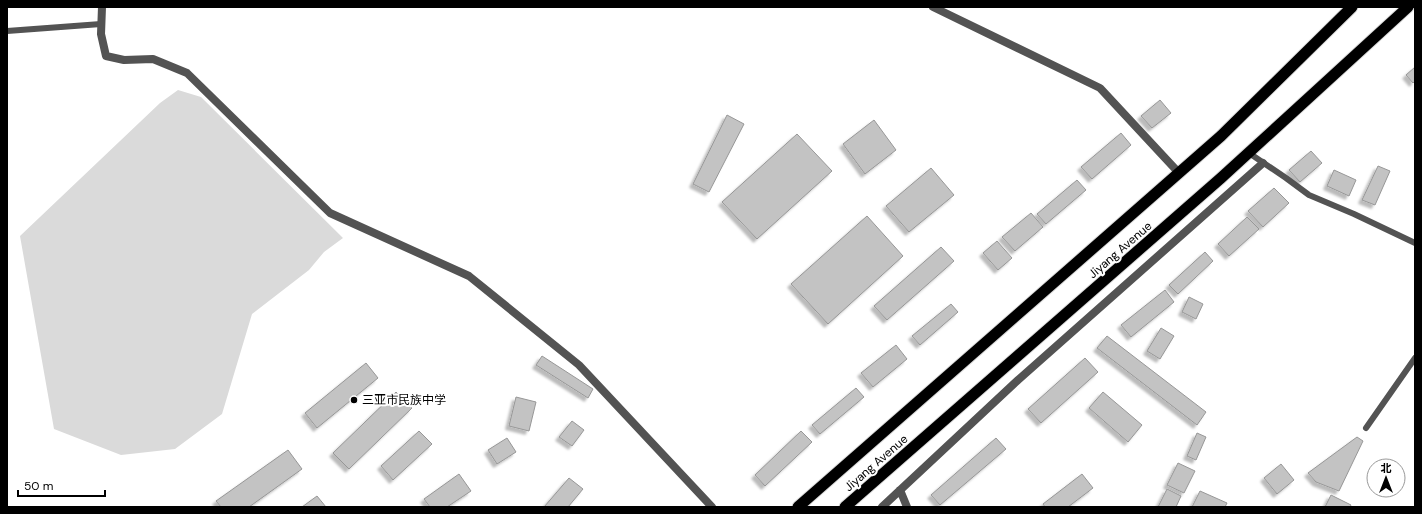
<svg xmlns="http://www.w3.org/2000/svg" width="1422" height="514" font-family="'DM Sans','Noto Sans SC',sans-serif">
<style>
.green{fill:#dadada}
.building{fill:#c3c3c3;stroke:#979797;filter:url(#shadow)}
.lines{fill:none;stroke-linecap:round;stroke-linejoin:round}
.trunk-casing{stroke:#dbdbdb;stroke-width:13}
.service{stroke:#535353;stroke-width:6}
.minor{stroke:#535353;stroke-width:8}
.trunk{stroke:#000;stroke-width:11}
.poi-dot{fill:#000;stroke:#fff;stroke-width:1.5}
.labels{text-anchor:middle;dominant-baseline:central;stroke-width:4;stroke-linejoin:round;paint-order:stroke}
.street-label{font-size:12px;fill:#000;stroke:#fff}
.poi-label{font-size:12px;fill:#000;stroke:#fff;text-anchor:start}
</style>
<defs>
<filter id="shadow"><feDropShadow dx="-3.5" dy="3.5" stdDeviation="1" flood-color="#0004"/></filter>
</defs>
<rect width="100%" height="100%" fill="#fff"/>
<path class="green" d="M178 90 201 97 343 238 324 252 309 270 252 314 222 414 175 449 121 455 54 429 20 236 160 103Z"/>
<path class="building" d="M1415 67V81L1413 83 1406 75Z
M1160 100 1171 113 1152 128 1141 116Z
M727 115 744 124 709 192 693 184Z
M874 120 896 150 865 174 843 144Z
M1121 133 1131 145 1092 179 1081 167Z
M797 134 832 171 757 239 722 202Z
M1311 151 1322 163 1300 182 1289 170Z
M1378 166 1390 171 1375 205 1362 200Z
M931 168 954 195 909 232 886 206Z
M1334 170 1356 180 1349 196 1327 186Z
M1077 180 1086 190 1046 224 1037 214Z
M1274 188 1289 203 1263 227 1248 211Z
M1031 213 1043 227 1015 251 1002 237Z
M867 216 903 256 828 324 791 284Z
M1247 217 1259 229 1229 256 1218 244Z
M997 241 1012 258 998 270 983 253Z
M941 247 954 261 887 320 874 306Z
M1205 252 1213 261 1178 294 1169 285Z
M1165 290 1174 302 1131 337 1121 325Z
M1189 297 1203 304 1196 319 1182 312Z
M951 304 958 312 920 345 912 336Z
M1161 328 1174 336 1160 359 1147 351Z
M1107 336 1206 412 1197 425 1097 348Z
M896 345 907 359 873 387 861 373Z
M542 356 593 389 588 398 536 365Z
M1085 358 1098 372 1041 423 1028 409Z
M366 363 378 378 317 428 305 413Z
M856 388 864 397 820 434 812 425Z
M396 392 412 408 349 469 333 453Z
M1103 392 1142 425 1128 442 1089 408Z
M516 397 536 402 529 431 509 426Z
M572 421 584 430 572 446 559 437Z
M419 431 432 444 393 480 381 466Z
M801 431 812 442 765 486 755 475Z
M1197 433 1206 437 1196 460 1187 456Z
M1357 437 1363 441 1339 491 1316 482 1308 473Z
M507 438 516 452 497 464 488 450Z
M996 438 1006 449 940 505 931 495Z
M288 450 302 469 249 507H221L216 501Z
M1178 463 1195 471 1184 493 1167 485Z
M1281 464 1294 480 1277 494 1264 478Z
M459 474 471 491 447 507H430L424 499Z
M1082 474 1093 488 1068 507H1045L1043 504Z
M569 478 583 489 568 507H544Z
M1167 489 1181 496 1176 507H1158Z
M1200 491 1227 503 1225 507H1192Z
M1331 495 1351 505 1350 507H1325Z
M317 496 326 507H302Z"/>
<g class="lines">
<defs>
<path id="trunk" d="M798 507 1221 136 1352 7
M845 507 1221 178 1408 7"/>
</defs>
<use href="#trunk" class="trunk-casing"/>
<path class="service" d="M7 31 101 24
M1249 153 1286 178 1309 195 1354 214 1415 243
M1366 428 1415 358"/>
<path class="minor" d="M102 7 101 34 106 56 124 60 153 59 187 73 330 213 469 276 579 365 712 507
M933 7 1100 88 1179 173
M900 490 907 507
M882 507 1018 380 1263 163"/>
<use href="#trunk" class="trunk"/>
</g>
<circle class="poi-dot" cx="354" cy="400" r="4"/>
<g class="labels">
<g class="street-label">
<text transform="translate(1120 250) rotate(-41)">Jiyang Avenue</text>
<text transform="translate(876 463) rotate(-41)">Jiyang Avenue</text>
</g>
<g class="poi-label">
<text x="362" y="400">三亚市民族中学</text>
</g>
</g>
<rect width="1422" height="514" fill="none" stroke="#000000" stroke-width="16"/>
<g transform="translate(1386 478)"><circle r="19" fill="#ffffff" stroke="#999999"/>
<path d="M0-3L7 15L0 10L-7 15Z" fill="#000000"/>
<text y="-6" font-size="11" font-weight="bold" text-anchor="middle" fill="#000000">北</text>
</g>
<path d="M18 490v6h87v-6" fill="none" stroke="#000000" stroke-width="2"/>
<text x="24" y="490" font-size="12" fill="#000000" stroke="#ffffff" stroke-width="3" paint-order="stroke">50 m</text>
</svg>
